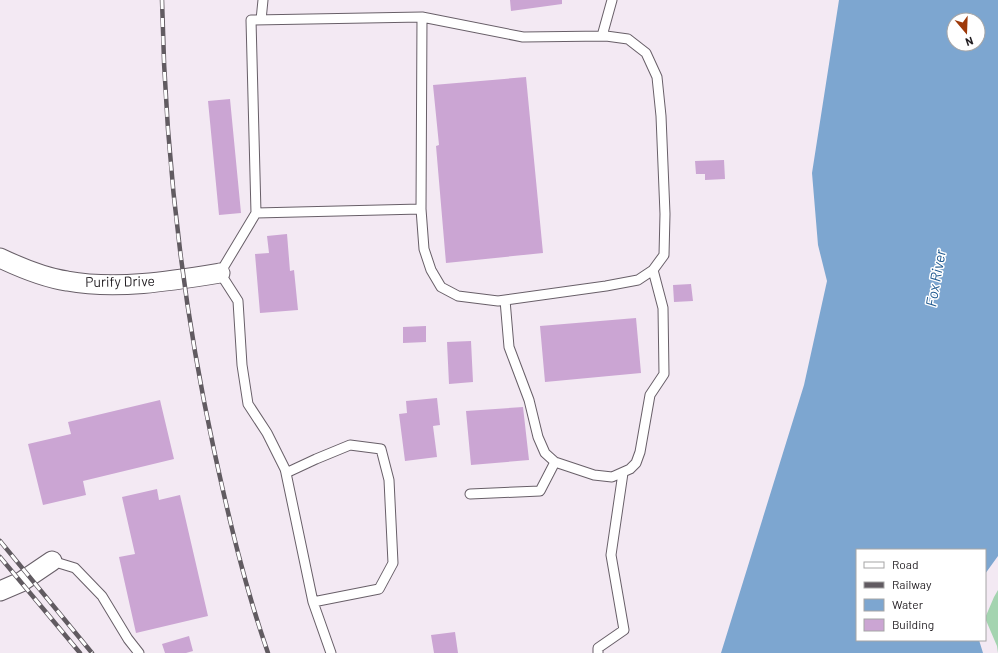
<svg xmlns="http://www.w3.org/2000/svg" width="998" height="653" font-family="Barlow,sans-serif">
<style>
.green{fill:#a4d4b0}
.water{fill:#7da6d0;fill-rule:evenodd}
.building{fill:#cba5d3}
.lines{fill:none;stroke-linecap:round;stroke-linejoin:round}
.lane-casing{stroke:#685f68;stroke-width:11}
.street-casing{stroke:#685f68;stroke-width:21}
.lane{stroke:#fff;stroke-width:9}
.street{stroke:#fff;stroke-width:19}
.rail-casing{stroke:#615b61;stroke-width:4.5}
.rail{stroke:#fff;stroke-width:3;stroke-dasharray:9;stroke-linecap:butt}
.labels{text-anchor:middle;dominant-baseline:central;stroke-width:3;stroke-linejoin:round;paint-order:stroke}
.street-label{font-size:14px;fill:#211d21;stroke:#fff}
.water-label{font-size:15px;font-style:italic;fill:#205a90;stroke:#fff}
</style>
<rect width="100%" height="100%" fill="#f3e9f3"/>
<path class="green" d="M998 590V653L997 646 985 618 994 597Z"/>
<path class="water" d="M839 0H998V556L985 574V550H857V640H979L983 653H721L804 385 827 281 818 245 812 173ZM954 20H978V44H954Z"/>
<path class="building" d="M510 0H562V4L511 11Z
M526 77 543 253 446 263 436 146 439 145 433 85Z
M230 99 241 213 219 215 208 101Z
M724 160 725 179 705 180V174H696L695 161Z
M287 234 290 271 294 270 298 310 260 313 255 254 269 253 267 236Z
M691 284 693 301 674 302 673 285Z
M636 318 641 373 545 382 540 326Z
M426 326V342L403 343V327Z
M471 341 473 382 449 384 447 342Z
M437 398 440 425 433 426 437 457 405 461 399 414 407 413 406 401Z
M160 400 174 459 83 481 86 495 43 505 28 444 71 434 68 422Z
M523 407 529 460 471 465 466 411Z
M157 489 159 500 180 495 208 616 136 633 119 557 135 554 122 497Z
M455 632 458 653H434L431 635Z
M189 636 193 651 186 653H165L162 644Z"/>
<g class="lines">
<defs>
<path id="lane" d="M261 20 263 0
M602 36 612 0
M421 209 424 249 431 270 441 287 458 296 498 301 606 286 638 280 653 270 664 255 665 214 661 116 657 77 646 53 628 39 606 36 523 37 422 17
M256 213 421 209 422 17 251 20 256 213 220 273 238 301 242 365 248 404 267 433 285 469 286 473 313 602 379 589 393 563 389 480 381 449 350 445 316 459 286 473
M505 300 509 347 529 400 538 437 545 453 555 462 594 475 612 477 630 469 636 463 640 452 650 395 664 374 663 308 653 270
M470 494 540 491 555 462
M52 561 75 568 102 596 128 639 139 653
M313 602 331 653
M598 653V648L624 630 611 555 623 473"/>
<path id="street" d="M0 258C19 267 46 278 67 281 117 290 171 281 220 273
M0 591 21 582 52 561"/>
</defs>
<use href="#lane" class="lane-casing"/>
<use href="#street" class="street-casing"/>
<use href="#lane" class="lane"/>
<use href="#street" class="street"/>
<defs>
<path id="rail" d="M162 0C165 152 182 302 214 450 229 519 245 587 268 653
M0 541 92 653
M0 557 80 653"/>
</defs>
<use href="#rail" class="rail-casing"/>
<use href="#rail" class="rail"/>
</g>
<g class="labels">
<g class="street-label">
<text transform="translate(120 281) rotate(-1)">Purify Drive</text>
</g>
<g class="water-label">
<text transform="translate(935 278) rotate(-80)">Fox River</text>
</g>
</g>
<rect x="856" y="549" width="130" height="92" fill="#ffffff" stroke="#a6a5a6"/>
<rect x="864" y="562" width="20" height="6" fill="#ffffff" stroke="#a6a5a6"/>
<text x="892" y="569" font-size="12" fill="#211d21">Road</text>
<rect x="864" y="582" width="20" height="6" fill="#615b61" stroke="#a6a5a6"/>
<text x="892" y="589" font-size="12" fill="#211d21">Railway</text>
<rect x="864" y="599" width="20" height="12" fill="#7da6d0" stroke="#a6a5a6"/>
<text x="892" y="609" font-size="12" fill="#211d21">Water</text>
<rect x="864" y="619" width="20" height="12" fill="#cba5d3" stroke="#a6a5a6"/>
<text x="892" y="629" font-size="12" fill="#211d21">Building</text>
<g transform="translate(966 32) rotate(161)"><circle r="19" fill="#ffffff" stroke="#a6a5a6"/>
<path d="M0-3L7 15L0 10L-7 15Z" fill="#9e3909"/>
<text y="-6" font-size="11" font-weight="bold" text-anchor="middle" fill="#211d21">N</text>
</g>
</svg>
